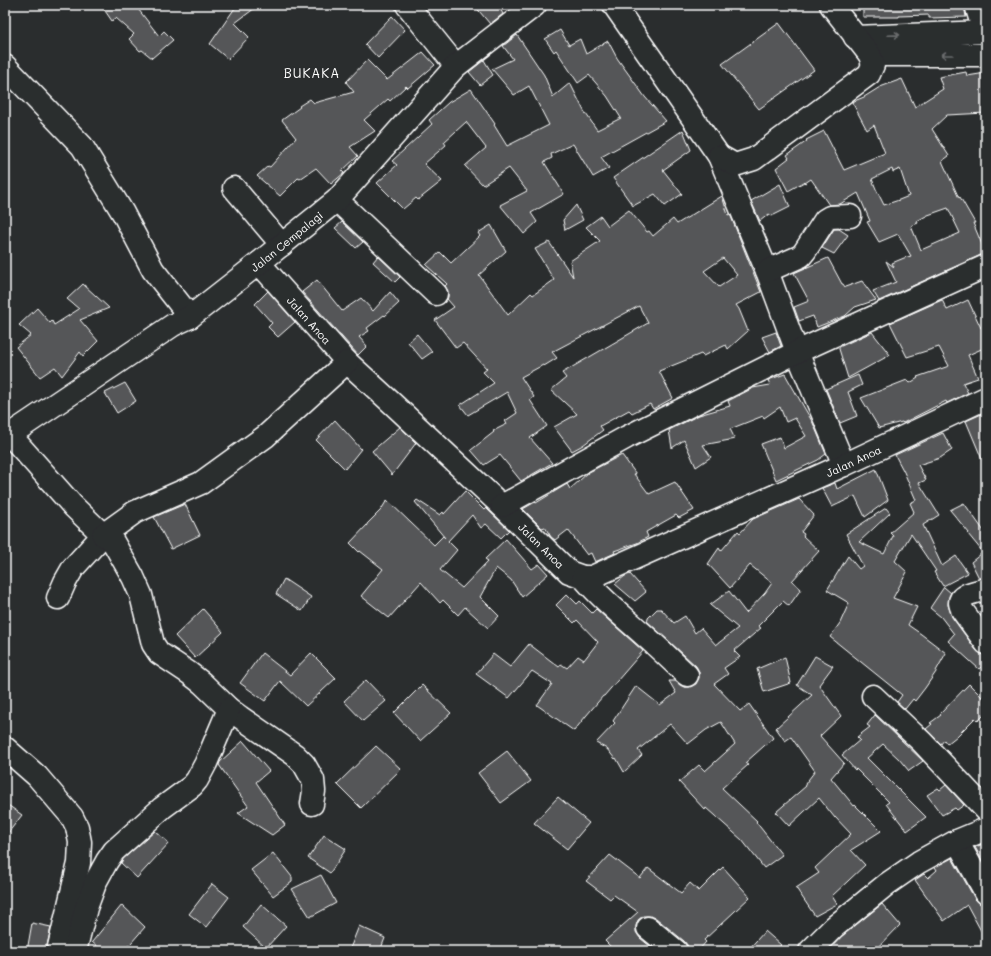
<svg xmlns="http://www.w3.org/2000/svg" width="991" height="956" font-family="Mali,sans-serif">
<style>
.building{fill:#555758;stroke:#fff;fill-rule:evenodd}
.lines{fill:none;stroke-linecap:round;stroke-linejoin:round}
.minor-casing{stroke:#fff;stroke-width:25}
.minor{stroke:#2a2d2e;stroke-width:22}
.oneway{stroke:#6a6c6d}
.labels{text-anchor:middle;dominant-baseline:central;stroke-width:3.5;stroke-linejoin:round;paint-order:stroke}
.street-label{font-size:11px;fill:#fff;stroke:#2a2d2e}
.quarter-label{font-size:13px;letter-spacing:1px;fill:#fff;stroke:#2a2d2e}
</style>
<rect width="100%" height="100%" fill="#2a2d2e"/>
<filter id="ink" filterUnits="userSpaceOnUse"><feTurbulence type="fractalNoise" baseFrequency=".025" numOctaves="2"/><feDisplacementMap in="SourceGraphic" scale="8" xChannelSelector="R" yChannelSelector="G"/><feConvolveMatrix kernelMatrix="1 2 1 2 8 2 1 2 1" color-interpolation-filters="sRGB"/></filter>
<g filter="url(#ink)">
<path class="building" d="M101 5H135L159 36 164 31 173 40 152 58 142 50 140 51 129 39 134 34 116 18 112 21Z
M237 5H259L235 23 249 37 228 59 210 44Z
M474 5H498L503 14 490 24Z
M863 5H964L966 17 929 18V15L899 16V17H863Z
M392 16 405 30 378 58 365 44Z
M779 23 814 70 759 109 722 64Z
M560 30 569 45 580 39 586 54 608 41 617 58 645 97 666 121 601 157 609 168 593 177 573 144 551 154 552 158 544 162 564 194 531 213 537 222 524 234 500 205 527 191 509 168 483 185 465 166 486 148 466 122 444 142 446 145 424 164 442 181 418 200 416 198 403 209 377 183 397 165 392 161 432 124 429 120 449 102 471 89 495 124 494 125 507 146 549 125 529 86 514 95 492 69 513 59 503 46 517 35 544 75 553 97 570 83 584 111 597 130 621 118 607 96 589 75 578 83 556 50 554 52 545 39Z
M423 52 435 65 408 88 406 86 390 101 388 99 364 120 375 131 350 147 358 156 342 171 344 173 331 184 316 168 300 179 298 178 280 196 257 176 268 166 270 167 296 138 282 120 300 107 299 106 310 99 314 103 354 92 346 82 367 60 387 80Z
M484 60 493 75 480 85 469 72Z
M966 72 967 76 986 73V113L947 115 932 129 949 156 942 161 959 198 960 197 975 223H973L986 254 981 255 879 301 873 291 896 282 886 261 894 267 892 263 904 258 911 256 898 234 879 242 867 222 870 221 858 193 840 204 829 205 811 179 805 183 804 182 788 191 776 168 789 158 787 155 807 141 806 140 824 131 844 170 885 153 874 125 867 130 852 102 864 97 880 87 902 79 915 107 943 89 939 77ZM892 169 893 172 900 169 909 196 899 200 884 205 876 189 872 179ZM948 208 960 233 921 250 911 226 918 223 917 221 928 215Z
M683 130 691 150 663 170 682 194 665 206 655 194 633 206 613 178Z
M780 184 790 207 772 216 769 214 760 221 751 201Z
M722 196 728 215 730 214 761 292 736 305 739 309 748 331 728 349 726 345 703 356 701 354 659 371 673 398 653 409 650 404 632 413 629 410 600 426 603 430 583 445 572 451 554 427 577 414 551 390 566 378 562 373 648 323 639 306 552 352 557 358 544 366 543 365 521 377 534 397 530 400 547 426 530 438 552 463 521 481 500 455 484 465 471 450 494 432 493 431 507 424 505 421 517 413 507 392 468 415 460 405 494 383 483 372 487 369 463 343 456 348 435 320 454 307 447 299 448 297V291L445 286 447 284 426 265 440 252 451 263 480 236 478 233 491 225 506 251 479 275 508 315 531 293 533 295 554 280 535 249 549 242 573 277 570 261 600 241 586 227 601 216 608 226 629 210 647 232 649 231 653 236 673 219 677 224ZM723 258 737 275 719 287 704 271Z
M576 205 583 220 565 230 563 220Z
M342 222 363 242 356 248 335 228Z
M834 229H839L848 235 834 254 822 248Z
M378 256 400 277 395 282 373 262Z
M828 258 842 284H843L845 287 862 281 876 300 855 307 845 316 817 327 813 316 799 321 794 307 809 301 794 273Z
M317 280 342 311 361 298 373 311 390 292 399 303 385 316 384 315 367 328 369 331 359 337 367 346 358 355 302 292Z
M83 284 109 308 80 320 98 341 83 356 80 352 62 376 55 367 40 377 16 347 31 335 19 325 37 308 50 323 52 321 54 325 79 309 67 299Z
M268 291 295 322 278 337 268 327 272 323 255 304Z
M942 300 947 310 968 300 981 328 986 326V347L968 355 978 378 963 383 968 393 947 403 946 401 903 423 902 422 879 428 861 398 907 380 910 383 918 378 917 377 949 366 939 347 907 357 890 323Z
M776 332 781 346 770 352 762 337Z
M872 332 890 355 848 378 839 349V347Z
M417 334 432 352 422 359 408 342Z
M785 374 813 423 826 454 818 460 776 480 761 444 780 437 784 448 806 436 795 418 786 422 780 407 764 418 763 416 730 429 735 439 703 445 711 457 696 467 684 440 672 448 669 430 699 415 730 406 728 401 753 388 770 385 768 380Z
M858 375 862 385 848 392 857 416 840 423 826 389Z
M125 383 136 401 117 413 105 393Z
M986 412V469L966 421Z
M335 420 361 449 345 469 316 440Z
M400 427 416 443 392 475 372 451Z
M943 433 952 450 940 458 918 465 926 480 919 483 939 515 923 525 942 566 956 556 968 573 943 586 934 572 936 571 911 534 895 561 907 572 893 598 917 607 908 625 921 634 946 653 936 671V672L925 688 915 701 913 699 905 709 897 702 902 695 830 637 840 623 849 603 827 590 848 556 859 569 863 566 846 534 886 508 890 513 859 542 884 554 893 536 890 533 914 512 910 503 916 500 904 472 895 455Z
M622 455 636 474H634L649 494 675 482 694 510 679 518 676 515 646 532 648 537 637 543 614 551 615 553 595 562 591 553 587 555 568 530 555 540 551 537 545 527 542 528 523 509 535 502 536 503 567 484 570 489 589 472 612 460Z
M876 469 888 500 865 517 855 496 832 507 822 488 835 483 837 489Z
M465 491 484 510 486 508 509 530 501 538 486 524 481 528 472 515 448 541 457 550 440 570 462 588 488 561 485 559 506 539 532 569 539 564 548 574 522 597 511 580 496 568 480 597 499 616 488 628 465 607 458 615 443 600 440 603 421 582 389 618 361 596 383 569 360 551 359 552 350 543 367 525V524L381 510 387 500 434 545 443 536 445 538 415 502 417 500 440 515 443 512 444 514Z
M799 499 814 515 801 532 804 534 803 536 819 551 792 581 801 589 789 606 783 601 758 626 761 628 734 651 740 657 724 668 728 674 714 684 740 711 749 704 773 738 745 763 748 765 722 788 757 821 756 822 782 855 764 868 742 840 706 808 705 810 679 782 699 765 705 771 735 744 721 722 706 730 688 744 670 724 638 750 642 755 624 772 616 758 615 759 607 749 596 743 615 723 613 721 636 686 660 705 676 693 669 681H675L684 687H690L696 684 699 678V672L696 666 647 621 648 619V618L657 609H661L674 623 685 616 695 633 701 628 716 645 738 628 710 605 729 591 746 613 765 593 772 583 750 565 730 588 708 564 719 548 721 551 738 531 740 533 753 519Z
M964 503 986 534V556L968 534 969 533 950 510Z
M185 504 200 535 171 549 154 517Z
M981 554 986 565V577L979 578 971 562Z
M630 574 646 592 635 601 615 584 625 576Z
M284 579 311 597 302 611 276 594Z
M944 587 951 593 949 597 948 605 952 617 976 650 981 654 986 655V663L979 669 948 641 954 634 941 617 930 608Z
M567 594 577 604 580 601 592 613 596 609 643 651 604 696H603L586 716 574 731 537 705 552 684 532 671 509 698 476 674 493 654 510 667 529 644 559 667 561 664 567 668 578 656 584 660 598 642 577 620 574 623 556 605Z
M203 609 223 632 195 658 175 636Z
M262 653 290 675 311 653 336 678 306 706 280 681 265 701 240 683Z
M815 656 833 666 819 685 841 716 820 736 844 763 831 778 854 806 855 805 881 831 851 850 865 865 832 896 837 904 815 916 796 888 819 873 815 868 851 834 835 817V818L819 798 789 826 776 812 806 786 805 784 815 771 791 737 785 741 776 728 812 695 797 685Z
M785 657 791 683 764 692 757 669Z
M366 680 386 701 363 721 344 701Z
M969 684 986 701V713L978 721 975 718 957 736 947 744 944 740 941 744 926 729 932 724 930 723 941 715 940 714Z
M422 685 451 713 420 741 394 713Z
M875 715 923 761 909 771 899 759 883 744 867 758 926 817 907 831 886 804 889 802 856 769 855 770 842 755 860 740 857 737 870 727 867 725Z
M243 741 269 771 256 782 285 825 272 835 238 813 248 806 219 765 220 762Z
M376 746 401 769 361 808 337 784Z
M507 751 531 781 501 803 478 773Z
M946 785 964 805 957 810 955 808 942 815 927 795 938 788 940 790Z
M558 797 589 823 567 849 534 823Z
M5 803 22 815 5 837Z
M155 831 169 843 137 878 121 863 123 859Z
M324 835 346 849 330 873 308 858Z
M986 843V862L984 864 975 847Z
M273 853 292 877V882L273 896 251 870Z
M610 855 640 878 648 868 681 893 690 883 699 891 723 867 750 897 704 940 706 942 698 951H688V946L684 941 656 918 650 916H643L638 920 636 926V932L640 938 656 951H615L605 941 638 912 614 895 610 899 586 881Z
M952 858 975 899 979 903 986 906V940L967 905 944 921 915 880 924 874 928 878 937 870 935 867Z
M321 875 336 903 310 917 292 889Z
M212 884 229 897 206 927 189 914Z
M261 904 286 926 266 948 243 927Z
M882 904 900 925 875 951H828L842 936Z
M122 905 145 927 124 951H103L92 942Z
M32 923 51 927 46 951H27Z
M359 926 385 938 380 951H349Z
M765 931 781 945 775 951H747Z"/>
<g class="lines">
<defs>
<g id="minor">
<path d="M407 5 456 66"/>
<path d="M614 5 719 156 767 271 797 352 844 465"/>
<path d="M976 5 984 32"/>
<path d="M855 37 986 32"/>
<path d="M870 55H986"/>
<path d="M5 66 82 146 123 213 153 270 190 317"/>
<path d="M719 156 735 165 754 159 869 74 873 65 870 55 831 5"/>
<path d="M234 188 282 245"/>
<path d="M337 200 436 294"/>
<path id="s1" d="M259 263 347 362 394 405 502 506 569 572 583 577H592L844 465 986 398"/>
<path d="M767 271 801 256 805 251 825 220 830 217 850 216"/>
<path d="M10 435 73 506 103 535 73 568 65 582 58 598"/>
<path id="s2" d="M5 438 173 325 190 317 259 263 337 200 456 66 535 5"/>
<path d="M502 506 627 437 797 352 986 266"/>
<path d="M583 577C601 599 623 616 644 635 659 648 673 662 687 675"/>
<path d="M986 589C979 592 960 593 960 603 960 604 962 609 962 610L986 643"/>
<path d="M873 696 922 742 986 810"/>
<path d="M5 748 37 776 72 817 77 827 80 842 79 863 58 951"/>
<path d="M312 804 314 791 313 780 304 764 295 755 240 717 229 709 202 683 189 673 159 653 153 644 141 595 133 577 112 540 103 535 135 512 201 483 266 436 347 362"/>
<path d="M957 841 986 893"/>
<path d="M648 928 676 951"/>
<path d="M75 951 86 908 96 881 107 861 114 851 162 808 192 786 197 780 206 763 229 709"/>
<path d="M810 951 834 927 887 884 919 862 957 841 986 829"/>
</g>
</defs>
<use href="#minor" class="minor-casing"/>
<use href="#minor" class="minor"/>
</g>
<defs><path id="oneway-shaft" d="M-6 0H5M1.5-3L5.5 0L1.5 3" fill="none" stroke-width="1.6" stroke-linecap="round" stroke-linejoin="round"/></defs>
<g class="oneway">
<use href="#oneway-shaft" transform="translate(894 35) rotate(-2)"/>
<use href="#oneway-shaft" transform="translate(947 55) rotate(180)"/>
</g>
</g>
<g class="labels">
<g class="street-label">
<text stroke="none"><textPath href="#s2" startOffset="344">Jalan Cempalagi</textPath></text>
<text stroke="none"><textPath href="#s1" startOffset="76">Jalan Anoa</textPath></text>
<text stroke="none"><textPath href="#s1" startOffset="748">Jalan Anoa</textPath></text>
<text stroke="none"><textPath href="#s1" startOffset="400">Jalan Anoa</textPath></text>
</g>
<g class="quarter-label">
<text x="312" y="72">BUKAKA</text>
</g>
</g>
<rect width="991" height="956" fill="none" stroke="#2a2d2e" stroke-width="20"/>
<rect x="10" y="10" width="971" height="936" fill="none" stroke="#fff" stroke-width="1.5" filter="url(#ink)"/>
</svg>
